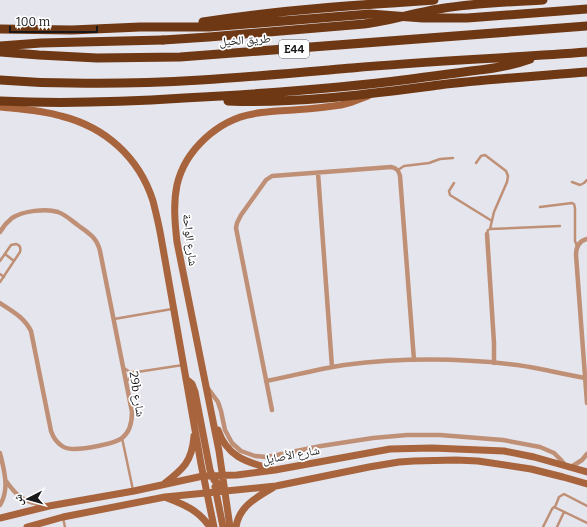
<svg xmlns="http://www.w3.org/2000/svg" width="587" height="527" font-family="Bitter,'Noto Naskh Arabic',serif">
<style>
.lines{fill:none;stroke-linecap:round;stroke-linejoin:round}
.lane{stroke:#bf9076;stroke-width:2.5}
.street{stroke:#bf9076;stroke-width:4.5}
.secondary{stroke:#a8643c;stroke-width:7}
.highway{stroke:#6f3814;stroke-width:9}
.highway-bridge{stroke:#6f3814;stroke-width:9}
.labels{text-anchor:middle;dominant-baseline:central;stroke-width:3.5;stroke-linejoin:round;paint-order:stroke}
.shield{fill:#fff;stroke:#5e5e60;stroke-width:1}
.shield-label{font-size:11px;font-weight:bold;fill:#19191c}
.street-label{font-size:12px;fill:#19191c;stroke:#fff}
</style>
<rect width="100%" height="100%" fill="#e5e5ee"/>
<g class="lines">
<path class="lane" d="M476 163 481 156 485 155 506 171 508 176 507 182 494 212 490 229
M398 170 404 166 429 163 440 159 453 158
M572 182 580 185 584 183 587 180
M454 183 449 191 450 195 492 221
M540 207 572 203 574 204 575 208V241L577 246
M487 234 488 230 490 229 560 226
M5 254 14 261
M0 261 11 245 16 244C20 245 21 248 20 252L0 282
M0 274 4 277
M114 319 172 309
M124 368 130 372H137L183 365
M127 381 130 377 137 373
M122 438 133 490
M555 507 559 497 564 494 587 506
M63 518 65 527
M543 527 552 509 554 507 587 523
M557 527 564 512"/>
<path class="street" d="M318 173 332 367
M0 232C3 227 7 222 12 218 23 211 46 208 58 212 66 215 72 221 79 226 89 233 97 238 100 251L132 412C132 422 130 432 122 438 115 444 84 449 74 449 70 449 65 448 62 446 56 442 53 437 51 431L31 331C24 317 12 311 0 303
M487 234 494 343V363
M587 239C579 241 576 247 576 255L587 403
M266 381C292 376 318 369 344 365 400 358 461 358 517 365 540 368 562 374 585 378
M207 387 218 402 221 411 225 430 232 443 241 451 255 456 267 457 321 446 373 438 407 435H440L503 440 540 447 554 453 560 459 566 466
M272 410 236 228 237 223 241 215 266 180 272 176 391 167C397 168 399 171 400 176L414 360
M0 453C4 470 10 489 0 505
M571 467 582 460 587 454
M6 481C18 498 24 502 45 505"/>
<path class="secondary" d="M0 107C20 109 41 110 61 116 105 127 139 157 153 201 156 213 159 225 161 237L201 464 214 527
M186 379 192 384 195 392 210 470 214 480 225 491
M218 430C227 457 247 462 271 469
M164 484C183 469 192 462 194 436
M215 487 223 527
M167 498C185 505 198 510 210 527
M0 518 49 506 134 491 203 476 237 475 275 470 390 449 432 448 504 451 534 457 566 466 587 472
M27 527 63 517 165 497 276 486 369 467 399 462 414 461 456 460 478 461 531 469 563 477 587 484
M230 527 219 451 177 242C175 224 173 204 177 185 185 150 218 120 253 114 261 112 269 112 277 111 298 110 320 108 341 105L352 102 368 96
M236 527C239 506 257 497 274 487"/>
<path class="highway" d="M203 22C279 10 357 5 434 0
M0 29 72 30 140 27H209L370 14 423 18H467L587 9
M0 46 41 43 163 40
M0 52 39 55 97 58 180 57 587 26
M0 80C24 82 48 83 72 83 166 85 259 76 352 68 430 61 509 58 587 52
M0 101C62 104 123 102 184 98 260 94 335 89 411 79 431 76 451 74 471 71 491 69 511 66 530 59
M228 101C298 104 369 94 439 85 488 79 538 76 587 72"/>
<path class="highway-bridge" d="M163 40 209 37 364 24C389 21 414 13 439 9 473 3 508 2 543 0"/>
</g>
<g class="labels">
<rect class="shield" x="279" y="40" width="30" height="18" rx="3"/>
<g class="shield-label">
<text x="294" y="49">E44</text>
</g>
<g class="street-label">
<text transform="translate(245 40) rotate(-4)">طريق الخيل</text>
<text transform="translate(190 240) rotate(83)">شارع الواحة</text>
<text transform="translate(137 394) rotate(81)">29b شارع</text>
<text transform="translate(291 455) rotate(-10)">شارع الأصايل</text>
</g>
</g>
<g transform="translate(28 499) rotate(264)" stroke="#ffffff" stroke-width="3" paint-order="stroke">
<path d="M0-3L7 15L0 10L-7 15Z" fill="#19191c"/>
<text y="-6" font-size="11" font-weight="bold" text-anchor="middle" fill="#19191c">ش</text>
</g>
<path d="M10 26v6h87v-6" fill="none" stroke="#19191c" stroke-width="2"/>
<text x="16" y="26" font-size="12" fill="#19191c" stroke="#ffffff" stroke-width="3" paint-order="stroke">100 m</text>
</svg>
